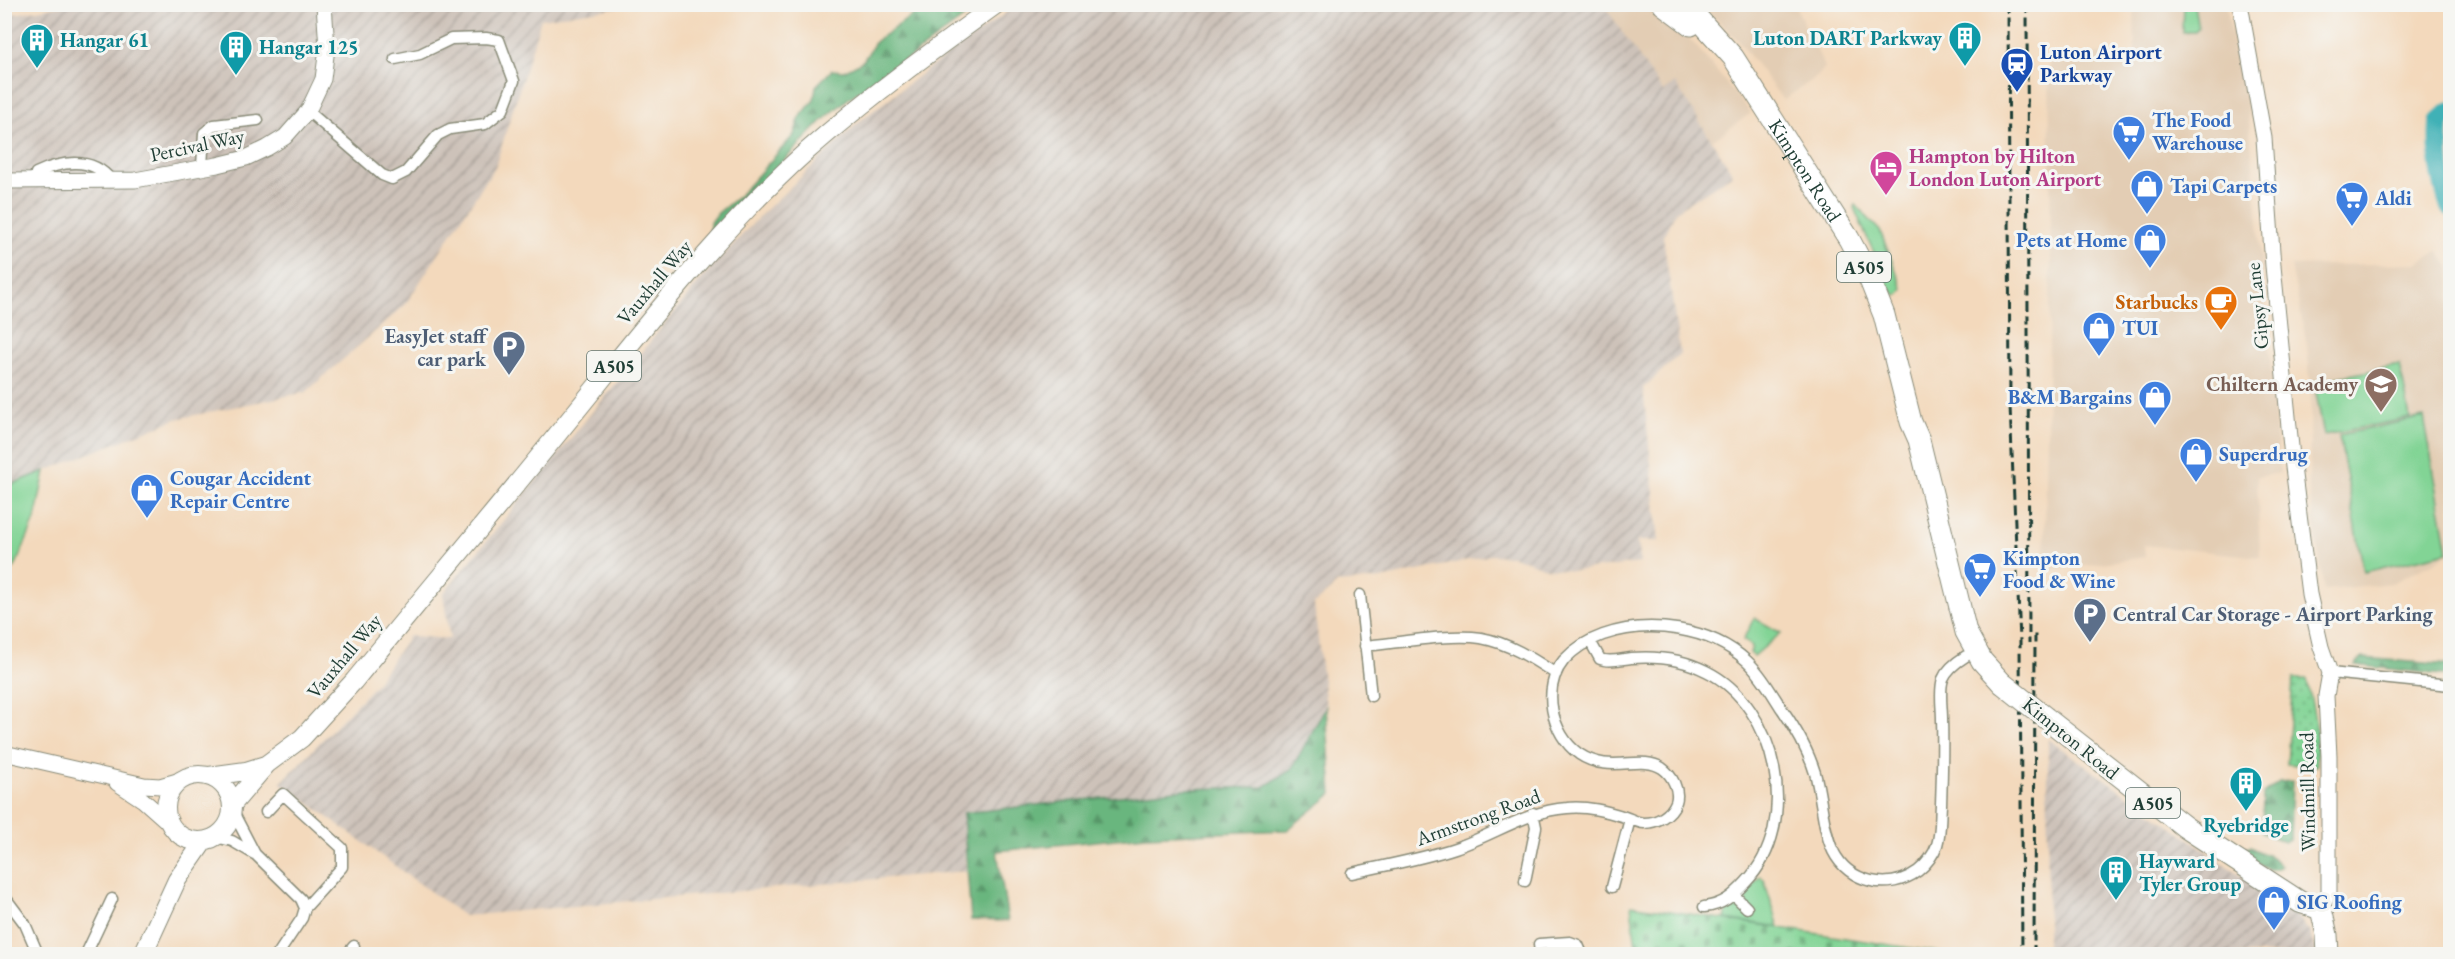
<svg xmlns="http://www.w3.org/2000/svg" width="2455" height="959" font-family="'EB Garamond',serif">
<style>
.built{fill:#e3cdb4}
.industrial{fill:url(#industrial-furrows)}
.green{fill:#82d495;stroke:#508864;stroke-width:1.5}
.forest{fill:url(#forest-firs);stroke:#447a59;stroke-width:1.5}
.cemetery{fill:url(#cemetery-stones);stroke:#508864;stroke-width:1.5}
.garden{fill:url(#garden-dots);stroke:#508864;stroke-width:1.5}
.lines{fill:none;stroke-linecap:round;stroke-linejoin:round}
.river{stroke:#40b1b6;stroke-width:20}
.street-casing{stroke:#898b78;stroke-width:13}
.secondary-casing{stroke:#898b78;stroke-width:17}
.primary-casing{stroke:#898b78;stroke-width:20}
.highway-casing{stroke:#898b78;stroke-width:23}
.street{stroke:#fff;stroke-width:10}
.secondary{stroke:#fff;stroke-width:15}
.primary{stroke:#fff;stroke-width:18}
.highway{stroke:#fff;stroke-width:21}
.rail{stroke:#1f3d34;stroke-width:3;stroke-dasharray:9 4.5;stroke-linecap:butt}
.highway-bridge-casing{stroke:#898b78;stroke-width:23;stroke-linecap:butt}
.highway-bridge{stroke:#fff;stroke-width:21}
.labels{text-anchor:middle;dominant-baseline:central;stroke-width:6;stroke-linejoin:round;paint-order:stroke}
.shield{fill:#f6f6f2;stroke:#60746d;stroke-width:1.5}
.shield-label{font-size:18px;font-weight:bold;fill:#1f3d34}
.culture-label{font-size:20px;font-weight:bold;fill:#0d838f;stroke:#f6f6f2;text-anchor:start}
.transit-label{font-size:20px;font-weight:bold;fill:#164399;stroke:#f6f6f2;text-anchor:start}
.shop-label{font-size:20px;font-weight:bold;fill:#366cbe;stroke:#f6f6f2;text-anchor:start}
.street-label{font-size:20px;fill:#1f3d34;stroke:#f6f6f2}
.hotel-label{font-size:20px;font-weight:bold;fill:#b23c85;stroke:#f6f6f2;text-anchor:start}
.food-label{font-size:20px;font-weight:bold;fill:#c56008;stroke:#f6f6f2;text-anchor:end}
.service-label{font-size:20px;font-weight:bold;fill:#4e5e75;stroke:#f6f6f2;text-anchor:end}
.education-label{font-size:20px;font-weight:bold;fill:#785e54;stroke:#f6f6f2;text-anchor:end}
</style>
<defs>
<pattern id="industrial-furrows" width="10" height="10" patternUnits="userSpaceOnUse" patternTransform="scale(1.5)"><rect width="10" height="10" fill="#cdc2b9"/><path d="M-1 1l2-2M0 10L10 0M9 11l2-2" fill="none" stroke="#a69f97"/></pattern>
<pattern id="forest-firs" width="22" height="20" patternUnits="userSpaceOnUse" patternTransform="scale(1.5)"><rect width="22" height="20" fill="#69b67e"/><path d="M5 1l3.5 6h-7zM16 11l3.5 6h-7z" fill="#569568"/></pattern>
<pattern id="cemetery-stones" width="16" height="16" patternUnits="userSpaceOnUse" patternTransform="scale(1.5)"><rect width="16" height="16" fill="#82d495"/><path d="M2 7V4a2 2 0 0 1 4 0v3zM10 15v-3a2 2 0 0 1 4 0v3z" fill="#6aad7a"/></pattern>
<pattern id="garden-dots" width="8" height="8" patternUnits="userSpaceOnUse" patternTransform="scale(1.5)"><rect width="8" height="8" fill="#82d495"/><path d="M2 2h.1M6 6h.1" fill="none" stroke="#6aad7a" stroke-width="1.8" stroke-linecap="round"/></pattern>
</defs>
<rect width="100%" height="100%" fill="#f6f6f2"/>
<filter id="ink" filterUnits="userSpaceOnUse"><feTurbulence type="fractalNoise" baseFrequency=".0167" numOctaves="2"/><feDisplacementMap in="SourceGraphic" scale="12" xChannelSelector="R" yChannelSelector="G"/><feConvolveMatrix kernelMatrix="1 2 1 2 8 2 1 2 1" color-interpolation-filters="sRGB"/></filter>
<filter id="wash" filterUnits="userSpaceOnUse"><feTurbulence type="fractalNoise" baseFrequency=".008" numOctaves="4" result="noise"/><feDisplacementMap in="SourceGraphic" scale="24" xChannelSelector="R" yChannelSelector="G"/><feGaussianBlur stdDeviation="1.35" result="paint"/><feColorMatrix in="noise" values="0 0 0 0 0 0 0 0 0 0 0 0 0 0 0 0 0 1.4 0 .05"/><feComposite in="paint" operator="in"/></filter>
<g filter="url(#wash)">
<rect width="100%" height="100%" fill="#f3d9bc"/>
<path class="built" d="M1708 4 1795 5 1825 67 1818 76 1783 100 1738 40 1705 8Z
M1604 5H1648L1686 34 1751 113 1712 141 1675 84 1663 92 1652 78Z
M2137 5H2226L2248 109 2280 473 2257 477 2260 557 2144 545 2145 557 2044 571 2051 258 2049 56 2135 53 2134 6Z
M2438 251 2450 267V554L2392 583 2324 590 2309 487 2311 391 2307 345 2291 266 2418 263Z"/>
<path class="industrial" d="M68 4 634 5 541 19 495 167 405 305 306 392 176 419 5 487V16Z
M1017 5H1604L1663 92 1675 83 1733 174 1676 211 1663 236 1680 354 1643 388 1659 541H1637L1640 563 1573 571 1546 568 1513 556 1491 555 1381 579 1338 583 1314 604 1326 707 1291 770 1264 787 963 813 966 871 464 916 281 783 375 685 409 636 450 639 443 594 709 270 761 215 860 121 929 68Z
M2048 739 2254 885 2292 909 2310 933 2316 954H2047Z"/>
<path class="green" d="M2183 5H2194L2198 28 2195 32H2182Z
M1855 204 1880 231 1903 289 1900 294 1896 295 1891 291 1854 208Z
M2400 365 2410 418 2324 435 2314 382Z
M2424 417 2448 552 2364 572 2339 435Z
M45 471 35 520 15 567 5 574V487Z
M1754 618 1781 633 1754 656 1750 653 1752 646 1743 640Z
M1760 876 1764 880 1779 927 1725 919 1727 908 1734 904 1738 906 1747 902 1744 895Z"/>
<path class="forest" d="M927 5H981L916 53 849 98 823 120 711 236 710 224 718 213 740 195 794 135 800 117 814 100 816 86 832 70 844 71 863 61 876 41Z
M2362 658 2450 665V676L2355 665Z
M1326 707 1332 794 1287 830 1146 836 997 851 1008 921 971 920 963 813 1185 789 1264 787 1291 770Z
M2292 781 2290 840 2285 842 2262 833 2263 794 2279 782Z
M2250 847C2263 855 2272 854 2281 866 2269 876 2253 860 2243 853L2245 848Z"/>
<path class="cemetery" d="M1631 905 1949 954H1637Z"/>
<path class="garden" d="M2293 679H2307L2317 730V766L2287 764Z"/>
<g class="lines">
<path class="river" d="M2450 112 2439 122C2437 154 2440 177 2450 207"/>
</g>
</g>
<g filter="url(#ink)">
<g class="lines">
<defs>
<path id="street" d="M308 111 382 175 392 179 406 172 438 135 450 129 485 124 503 110 514 81 499 40 486 38 451 39 420 54 395 59
M202 167 204 133 214 125 258 120
M34 181 36 173C61 161 92 156 111 180
M1360 595 1371 696
M1590 641 1600 659 1604 660C1613 662 1622 659 1631 658 1657 656 1683 659 1706 671 1778 706 1802 824 1746 882 1733 896 1723 905 1704 907
M1365 646C1397 643 1452 633 1481 638 1509 643 1533 659 1556 674
M2330 673 2450 685
M232 810 255 854 301 899 305 908
M266 812 283 794 342 848V867L305 908 302 918 278 954
M215 837 232 841 254 854
M1352 873C1386 865 1422 859 1455 848 1494 835 1526 811 1567 808 1587 806 1606 811 1625 817 1631 819 1638 823 1644 823 1657 823 1671 815 1676 802 1680 790 1672 775 1662 768 1640 754 1610 775 1579 754 1551 734 1541 688 1564 660 1574 649 1589 640 1603 635 1648 619 1710 627 1747 661 1761 674 1771 692 1782 709 1796 729 1808 750 1815 773 1822 798 1822 827 1833 851 1849 883 1889 892 1918 871 1926 865 1934 854 1937 845 1941 832 1940 818 1941 805 1942 776 1943 748 1942 719 1942 707 1939 690 1943 679 1947 669 1958 661 1966 656
M1525 881 1536 827 1533 813
M1612 887 1630 819
M1734 895 1747 908
M4 896 25 924 38 954
M86 954 112 899
M347 954 354 946
M1540 954 1539 944 1570 942 1578 945 1582 954"/>
<path id="secondary" d="M2240 4 2264 138 2273 266 2293 467 2309 594 2321 647 2330 673 2326 696 2329 756V892L2321 909
M4 181 135 180 217 165 246 158 267 148 285 137 308 111 323 79 327 48 324 4
M4 753 144 785 160 786 181 780
M117 783 143 800 170 824"/>
<path id="primary" d="M166 808a33 33 0 1 1 66 0a33 33 0 1 1-66 0Z
M209 776 246 771 265 765
M232 805 267 764 302 738 354 681C427 592 501 504 573 415 647 324 719 230 807 151 867 98 932 51 997 4
M143 954 177 880 204 841"/>
<g id="highway">
<path d="M1663 4 1691 25"/>
<path id="s1" d="M1682 4 1696 16 1733 57 1849 239 1868 275 1884 315 1911 422 1919 440 1966 632 1982 661 2002 683"/>
<path d="M2046 718 2185 827 2300 902 2321 909 2327 935 2328 954"/>
</g>
</defs>
<use href="#street" class="street-casing"/>
<use href="#secondary" class="secondary-casing"/>
<use href="#primary" class="primary-casing"/>
<use href="#highway" class="highway-casing"/>
<use href="#street" class="street"/>
<use href="#secondary" class="secondary"/>
<use href="#primary" class="primary"/>
<use href="#highway" class="highway"/>
<path class="rail" d="M2008 4 2010 406 2020 641 2022 954
M2027 4 2029 643
M2034 954 2035 631"/>
<defs>
<path id="highway-bridge" d="M2002 683 2046 718"/>
</defs>
<use href="#highway-bridge" class="highway-bridge-casing"/>
<use href="#highway-bridge" class="highway-bridge"/>
</g>
</g>
<defs>
<symbol id="building-pin" viewBox="-11 -11 22 30"><path d="M0 17L-7.5 6A9.5 9.5 0 1 1 7.5 6Z" fill="#0f9aa8" stroke="#f6f6f2"/><path d="M-4-6H4V6H1V3H-1V6H-4ZM-2.5-4.3h1.7v1.8h-1.7ZM.8-4.3h1.7v1.8H.8ZM-2.5-1h1.7V.8h-1.7ZM.8-1h1.7V.8H.8Z" fill="#fff"/></symbol>
<symbol id="station-pin" viewBox="-11 -11 22 30"><path d="M0 17L-7.5 6A9.5 9.5 0 1 1 7.5 6Z" fill="#1a4fb4" stroke="#f6f6f2"/><path d="M-3-6H3Q5-6 5-4V2Q5 4 3 4L4.5 6H3L1.5 4h-3L-3 6H-4.5L-3 4Q-5 4-5 2V-4Q-5-6-3-6ZM-3.5-4v3h7v-3ZM-3.5 1v1.5H-2V1ZM2 1v1.5H3.5V1Z" fill="#fff"/></symbol>
<symbol id="supermarket-pin" viewBox="-11 -11 22 30"><path d="M0 17L-7.5 6A9.5 9.5 0 1 1 7.5 6Z" fill="#3f7fe0" stroke="#f6f6f2"/><path d="M-6-5.5h2.5l.6 2H6L4.5 2H-2.5L-4.4-4H-6ZM-1.5 3.2a1.3 1.3 0 1 0 .1 0ZM3 3.2a1.3 1.3 0 1 0 .1 0Z" fill="#fff"/></symbol>
<symbol id="hotel-pin" viewBox="-11 -11 22 30"><path d="M0 17L-7.5 6A9.5 9.5 0 1 1 7.5 6Z" fill="#d1479c" stroke="#f6f6f2"/><path d="M-6-4.5h1.5V1H6V5H4.5V3h-9V5H-6ZM-4 0a1.8 1.8 0 1 1 3.6 0ZM.5 0V-2.5h3Q6-2.5 6 0Z" fill="#fff"/></symbol>
<symbol id="shop-pin" viewBox="-11 -11 22 30"><path d="M0 17L-7.5 6A9.5 9.5 0 1 1 7.5 6Z" fill="#3f7fe0" stroke="#f6f6f2"/><path d="M-5-2.5h2.3a2.7 3.5 0 0 1 5.4 0H5L5.5 6h-11ZM-1.5-2.5h3a1.5 2.3 0 0 0-3 0Z" fill="#fff"/></symbol>
<symbol id="cafe-pin" viewBox="-11 -11 22 30"><path d="M0 17L-7.5 6A9.5 9.5 0 1 1 7.5 6Z" fill="#e8710a" stroke="#f6f6f2"/><path d="M-5.5-4.5H6V0H3Q3 3.5 0 3.5H-2.5Q-5.5 3.5-5.5 0ZM3-3.2v2h1.7v-2ZM-6 4.5H4V6H-6Z" fill="#fff"/></symbol>
<symbol id="parking-pin" viewBox="-11 -11 22 30"><path d="M0 17L-7.5 6A9.5 9.5 0 1 1 7.5 6Z" fill="#5c6f8a" stroke="#f6f6f2"/><path d="M-3.5-5.5H1a3.5 3.5 0 0 1 0 7H-1V5.5H-3.5ZM-1-3.4V-.6H.8a1.4 1.4 0 0 0 0-2.8Z" fill="#fff"/></symbol>
<symbol id="school-pin" viewBox="-11 -11 22 30"><path d="M0 17L-7.5 6A9.5 9.5 0 1 1 7.5 6Z" fill="#8d6e63" stroke="#f6f6f2"/><path d="M0-5L7-2L0 1L-7-2ZM-4 1L0 2.5L4 1V4Q0 6-4 4Z" fill="#fff"/></symbol>
</defs>
<g fill-rule="evenodd">
<use href="#building-pin" x="1946" y="19" width="38" height="52"/>
<use href="#building-pin" x="18" y="21" width="38" height="52"/>
<use href="#building-pin" x="217" y="28" width="38" height="52"/>
<use href="#station-pin" x="1998" y="45" width="38" height="52"/>
<use href="#supermarket-pin" x="2110" y="113" width="38" height="52"/>
<use href="#hotel-pin" x="1867" y="148" width="38" height="52"/>
<use href="#shop-pin" x="2128" y="167" width="38" height="52"/>
<use href="#supermarket-pin" x="2333" y="179" width="38" height="52"/>
<use href="#shop-pin" x="2131" y="221" width="38" height="52"/>
<use href="#cafe-pin" x="2202" y="283" width="38" height="52"/>
<use href="#shop-pin" x="2080" y="309" width="38" height="52"/>
<use href="#parking-pin" x="490" y="328" width="38" height="52"/>
<use href="#school-pin" x="2362" y="365" width="38" height="52"/>
<use href="#shop-pin" x="2136" y="378" width="38" height="52"/>
<use href="#shop-pin" x="2177" y="435" width="38" height="52"/>
<use href="#shop-pin" x="128" y="471" width="38" height="52"/>
<use href="#supermarket-pin" x="1961" y="550" width="38" height="52"/>
<use href="#parking-pin" x="2071" y="595" width="38" height="52"/>
<use href="#building-pin" x="2227" y="764" width="38" height="52"/>
<use href="#building-pin" x="2097" y="853" width="38" height="52"/>
<use href="#shop-pin" x="2255" y="883" width="38" height="52"/>
</g>
<g class="labels">
<g class="shield">
<rect x="1837" y="252" width="54" height="30" rx="4.5"/>
<rect x="587" y="351" width="54" height="30" rx="4.5"/>
<rect x="2126" y="788" width="54" height="30" rx="4.5"/>
</g>
<g class="shield-label">
<text x="1864" y="267">A505</text>
<text x="614" y="366">A505</text>
<text x="2153" y="803">A505</text>
</g>
<g class="culture-label">
<text x="1942" y="38" text-anchor="end">Luton DART Parkway</text>
<text x="60" y="40">Hangar 61</text>
<text x="259" y="47">Hangar 125</text>
<text x="2246" y="825" text-anchor="middle">Ryebridge</text>
<text x="2139" y="861">Hayward<tspan x="2139" dy="23">Tyler Group</tspan></text>
</g>
<g class="transit-label">
<text x="2040" y="52">Luton Airport<tspan x="2040" dy="23">Parkway</tspan></text>
</g>
<g class="shop-label">
<text x="2152" y="120">The Food<tspan x="2152" dy="23">Warehouse</tspan></text>
<text x="2170" y="186">Tapi Carpets</text>
<text x="2375" y="198">Aldi</text>
<text x="2127" y="240" text-anchor="end">Pets at Home</text>
<text x="2122" y="328">TUI</text>
<text x="2132" y="397" text-anchor="end">B&amp;M Bargains</text>
<text x="2219" y="454">Superdrug</text>
<text x="170" y="478">Cougar Accident<tspan x="170" dy="23">Repair Centre</tspan></text>
<text x="2003" y="558">Kimpton<tspan x="2003" dy="23">Food &amp; Wine</tspan></text>
<text x="2297" y="902">SIG Roofing</text>
</g>
<g class="street-label">
<text transform="translate(197 145) rotate(-12)">Percival Way</text>
<text stroke="none"><textPath href="#s1" startOffset="208">Kimpton Road</textPath></text>
<text transform="translate(654 282) rotate(-50)">Vauxhall Way</text>
<text transform="translate(2257 306) rotate(-96)">Gipsy Lane</text>
<text transform="translate(344 656) rotate(-50)">Vauxhall Way</text>
<text transform="translate(2071 738) rotate(39)">Kimpton Road</text>
<text transform="translate(2307 792) rotate(-91)">Windmill Road</text>
<text transform="translate(1478 817) rotate(-20)">Armstrong Road</text>
</g>
<g class="hotel-label">
<text x="1909" y="156">Hampton by Hilton<tspan x="1909" dy="23">London Luton Airport</tspan></text>
</g>
<g class="food-label">
<text x="2198" y="302">Starbucks</text>
</g>
<g class="service-label">
<text x="486" y="336">EasyJet staff<tspan x="486" dy="23">car park</tspan></text>
<text x="2113" y="614" text-anchor="start">Central Car Storage - Airport Parking</text>
</g>
<g class="education-label">
<text x="2358" y="384">Chiltern Academy</text>
</g>
</g>
<rect width="2455" height="959" fill="none" stroke="#f6f6f2" stroke-width="24"/>
</svg>
